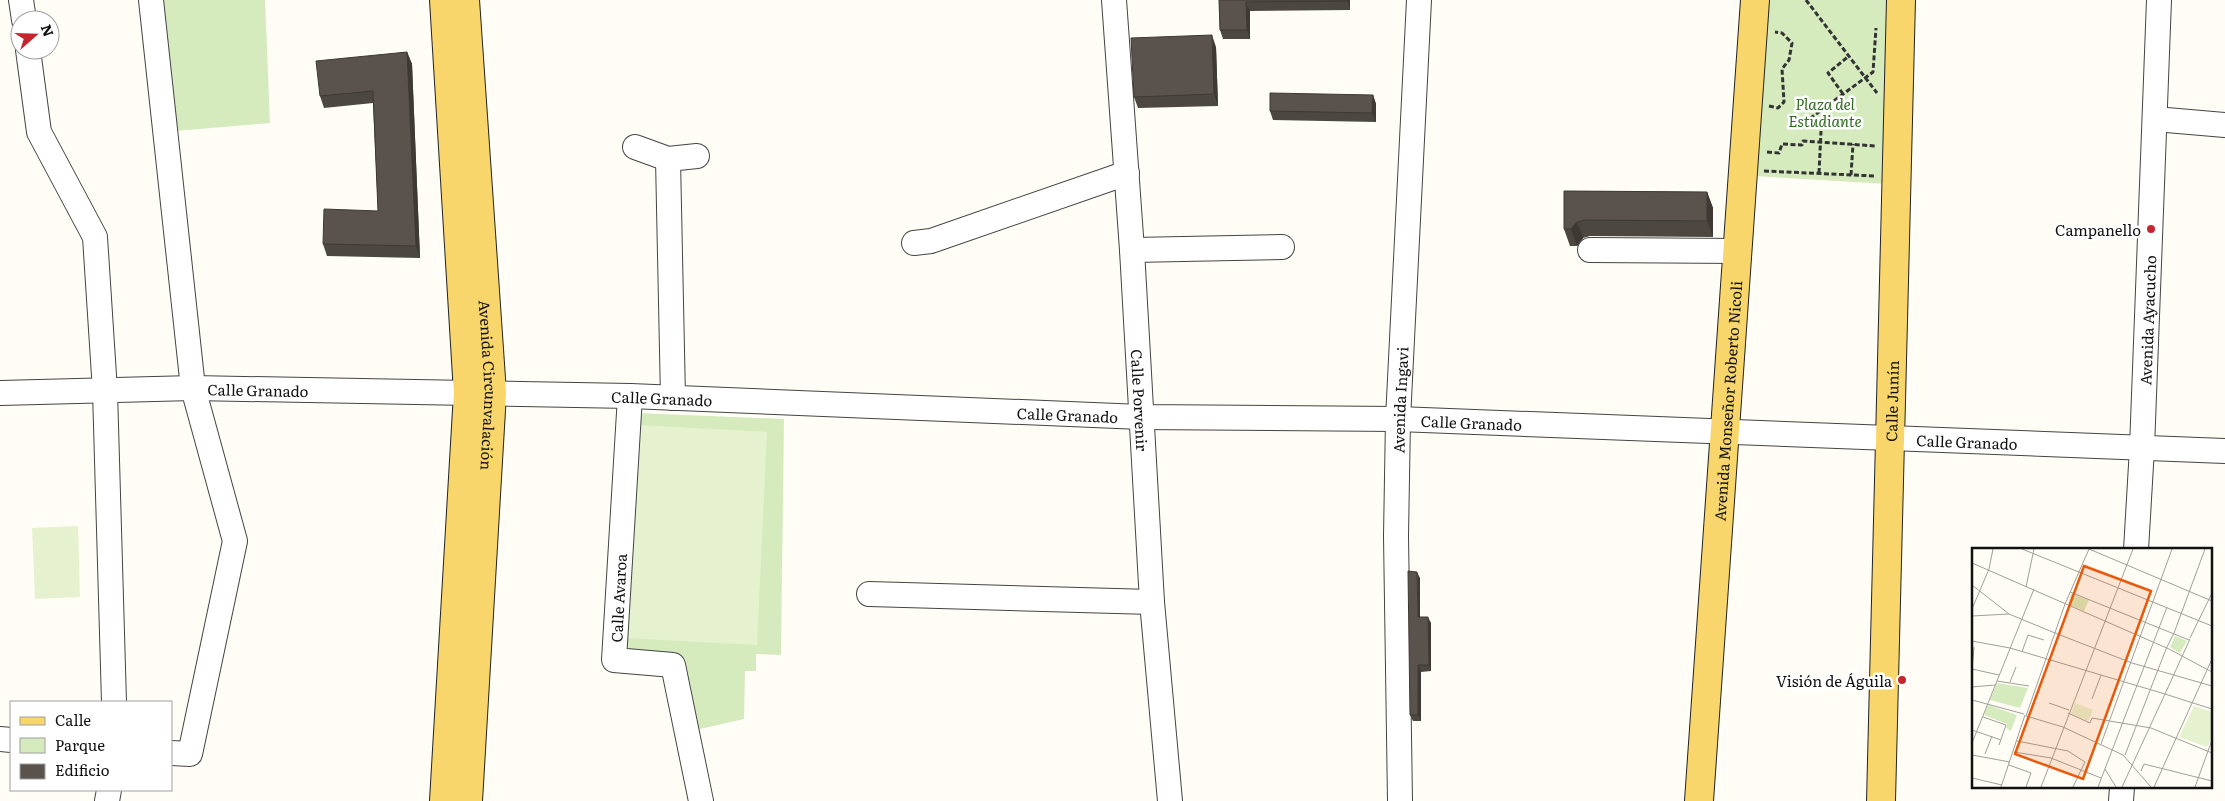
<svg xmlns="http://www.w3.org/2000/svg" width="2225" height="801" font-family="Literata,serif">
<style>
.green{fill:#d5ebbd}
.pitch{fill:#e6f2cf}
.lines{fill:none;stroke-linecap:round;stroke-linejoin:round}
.minor-casing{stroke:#444;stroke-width:26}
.major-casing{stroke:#222;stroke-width:30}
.path{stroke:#333;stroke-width:3;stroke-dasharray:5 2.5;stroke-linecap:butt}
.minor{stroke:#fff;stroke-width:24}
.major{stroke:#f9d66b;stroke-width:28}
.wall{fill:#4d4742}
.shaded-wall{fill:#3f3936}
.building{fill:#5a524d;stroke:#3f3936}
.poi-dot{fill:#c4262e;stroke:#fff;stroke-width:2}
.labels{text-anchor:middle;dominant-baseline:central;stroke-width:5;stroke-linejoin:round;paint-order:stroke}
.park-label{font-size:15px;font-style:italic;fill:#2f6b1f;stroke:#fff}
.poi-label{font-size:15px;fill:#111;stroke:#fff;text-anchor:end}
.street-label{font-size:15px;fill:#111;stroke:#fff}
.inset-road{fill:none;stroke:#a09f9a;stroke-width:1}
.view{fill:#e8590c;fill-opacity:0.15;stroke:#e8590c;stroke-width:2.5}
.inset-edge{fill:none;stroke:#111;stroke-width:2.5}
</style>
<rect width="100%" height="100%" fill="#fffdf5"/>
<path class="green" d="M161 0H265L270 123 175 131Z
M1769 0H1894L1888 184 1755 176Z
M636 413 784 419 781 655 756 654V671H745L744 719 687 732 683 657 621 652Z"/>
<path class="pitch" d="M637 425 767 432 757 645 626 638Z
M78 526 80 597 35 599 32 528Z"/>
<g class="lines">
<defs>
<g id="minor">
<path d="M21 0 24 20"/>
<path d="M151 0 193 388 235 541 190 754 171 753"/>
<path id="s1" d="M1114 0 1132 250 1152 602 1170 801"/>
<path d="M28 50 39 132 95 237 105 391 114 702"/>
<path d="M2155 119 2225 125"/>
<path d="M635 147 668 159 697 156"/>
<path d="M668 159 673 398"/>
<path d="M914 243 931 241 1127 173"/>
<path d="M1132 250 1282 247"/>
<path d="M1590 250 1739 251"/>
<path id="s2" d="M0 393 193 388 630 396 1141 417 1398 419 2225 451"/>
<path d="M630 396 614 660 673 665 701 801"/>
<path id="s3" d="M2136 550 2142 448 2159 0"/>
<path d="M869 594 1152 602"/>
<path d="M0 739 11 740"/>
<path d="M107 801 109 790"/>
<path id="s4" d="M1400 801 1396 536 1398 419 1419 0"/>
<path d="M2121 801 2122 787"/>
</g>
<g id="major">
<path id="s5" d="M465 0 492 393 468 801"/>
<path d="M444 801 468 393 444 0"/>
<path id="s6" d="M1699 801 1755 0"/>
<path id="s7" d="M1881 801 1901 0"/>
</g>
</defs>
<use href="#minor" class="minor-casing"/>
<use href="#major" class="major-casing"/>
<path class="path" d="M1806 0 1877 93
M1843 94 1828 73 1849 56
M1769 106 1778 108 1784 102 1782 69 1789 60 1792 43 1782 33 1775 32
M1804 123 1873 72 1876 28
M1767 152 1779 153 1782 144 1802 145 1803 141 1876 146
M1764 171 1875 176
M1819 173 1821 131
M1851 175 1853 144"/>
<use href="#minor" class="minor"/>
<use href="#major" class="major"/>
</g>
<path class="wall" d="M1219 0H1350V10L1250 11V39H1223L1220 30Z
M1216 47 1218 106 1138 108 1134 97Z
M407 52 412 64 420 258 327 256 323 244 378 211 373 103 324 108 320 96Z
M1373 95 1376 104V122L1273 120 1270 111Z
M1564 191 1707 192 1713 208V237L1590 236 1583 238 1577 246H1570L1564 229Z
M1420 578V617L1431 623V671L1421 672V721H1413L1410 715Z"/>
<path class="shaded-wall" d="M1347 0H1350V10Z
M1246 2 1250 11V39L1247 30Z
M1212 35 1216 47 1218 106 1214 94Z
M407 52 412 64 420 258 416 246Z
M1373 95 1376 104V122L1372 113Z
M1707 192 1713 208V237L1707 221Z
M1577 222 1583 238 1577 246 1571 229Z
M1417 572 1420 578V623L1418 617Z
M1428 617 1431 623V671L1429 665Z
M1418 665 1421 672V721L1418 715Z"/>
<path class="building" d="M1219 0H1347V1L1246 2 1247 30H1220Z
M1212 35 1214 94 1134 97 1131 38Z
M407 52 416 246 323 244 324 209 378 211 373 91 320 96 316 61Z
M1270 93 1373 95 1372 113 1270 111Z
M1564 191 1707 192V221L1584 220 1577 222 1571 229H1564Z
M1408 571 1417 572 1418 617H1428L1429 665H1418V715H1410Z"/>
<g class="poi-dot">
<circle cx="2151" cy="229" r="5"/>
<circle cx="1902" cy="680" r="5"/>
</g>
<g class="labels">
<g class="park-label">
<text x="1825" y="103">Plaza del<tspan x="1825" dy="17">Estudiante</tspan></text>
</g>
<g class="poi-label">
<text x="2141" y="229">Campanello</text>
<text x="1892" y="680">Visión de Águila</text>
</g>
<g class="street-label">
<text stroke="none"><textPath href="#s3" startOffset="230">Avenida Ayacucho</textPath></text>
<text stroke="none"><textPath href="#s5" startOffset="386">Avenida Circunvalación</textPath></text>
<text stroke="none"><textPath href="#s2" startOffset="258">Calle Granado</textPath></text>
<text stroke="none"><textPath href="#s2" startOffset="662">Calle Granado</textPath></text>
<text stroke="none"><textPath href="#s4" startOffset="401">Avenida Ingavi</textPath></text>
<text stroke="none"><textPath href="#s1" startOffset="401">Calle Porvenir</textPath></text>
<text stroke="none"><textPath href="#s6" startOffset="401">Avenida Monseñor Roberto Nicoli</textPath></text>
<text stroke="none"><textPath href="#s7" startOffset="400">Calle Junín</textPath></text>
<text stroke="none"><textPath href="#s2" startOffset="1068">Calle Granado</textPath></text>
<text stroke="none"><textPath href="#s2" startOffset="1472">Calle Granado</textPath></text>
<text stroke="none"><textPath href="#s2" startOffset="1968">Calle Granado</textPath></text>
<text transform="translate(618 598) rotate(-87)">Calle Avaroa</text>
</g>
</g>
<g transform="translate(1972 548)">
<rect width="240" height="240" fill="#fffdf5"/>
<path d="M99 46 117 52 112 63 96 56ZM203 88 215 93 208 105 198 99ZM25 135 56 140 48 160 18 152ZM16 157 45 167 39 183 34 180 35 176 12 167Z" fill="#d5ebbd"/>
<path d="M103 155 121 162 116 173 99 166ZM222 158 240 164V190L235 199 207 189Z" fill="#e6f2cf"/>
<path class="inset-road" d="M50 1 240 78M117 1 240 53M117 1 93 56 54 168 91 179 151 207 179 239M0 15 197 101 240 124M0 37 37 66M54 39 62 1M98 44 217 92M0 61 17 21 21 1M0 68 37 66 83 85M83 85 160 115 240 138M202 85 233 1M218 90 240 45M218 91 193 146 221 155M0 93 38 100 193 146 150 239M194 101 202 85M50 104 56 87 72 92M0 121 27 127M0 121 2 99M25 133 57 138M38 134 44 119M0 139 23 137M120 151 129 127M0 152 52 166M77 155 97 162M221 155 240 161M96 165 118 175 120 170 179 180 240 205M11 169 34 177 27 197M0 182 29 192M45 193 96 203 113 214 101 239M0 195 62 41M129 196 200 1M42 204 79 210 129 230M13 206 20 188M0 207 38 214M153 207 194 101M37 217 59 225 54 239M133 221 144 239M169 223 172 216 240 233M0 230 30 237M29 239 53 167M69 239 161 1M126 239 195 59M182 239 240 111M223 239 240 192"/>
<path class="view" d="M112 18 179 43 111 231 43 206Z"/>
<rect width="240" height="240" class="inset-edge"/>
</g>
<rect x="10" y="701" width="162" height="90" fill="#ffffff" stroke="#a0a0a0"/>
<rect x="20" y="717" width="25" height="8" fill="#f9d66b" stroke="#a0a0a0"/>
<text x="55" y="726" font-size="15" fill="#111111">Calle</text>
<rect x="20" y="738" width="25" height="15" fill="#d5ebbd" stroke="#a0a0a0"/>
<text x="55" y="751" font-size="15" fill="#111111">Parque</text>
<rect x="20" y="764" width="25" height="15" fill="#5a524d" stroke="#a0a0a0"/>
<text x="55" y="776" font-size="15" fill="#111111">Edificio</text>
<g transform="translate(35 35) rotate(70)"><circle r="24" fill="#ffffff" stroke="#a0a0a0"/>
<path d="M0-4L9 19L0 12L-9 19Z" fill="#c4262e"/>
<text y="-8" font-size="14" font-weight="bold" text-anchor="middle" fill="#111111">N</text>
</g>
</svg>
